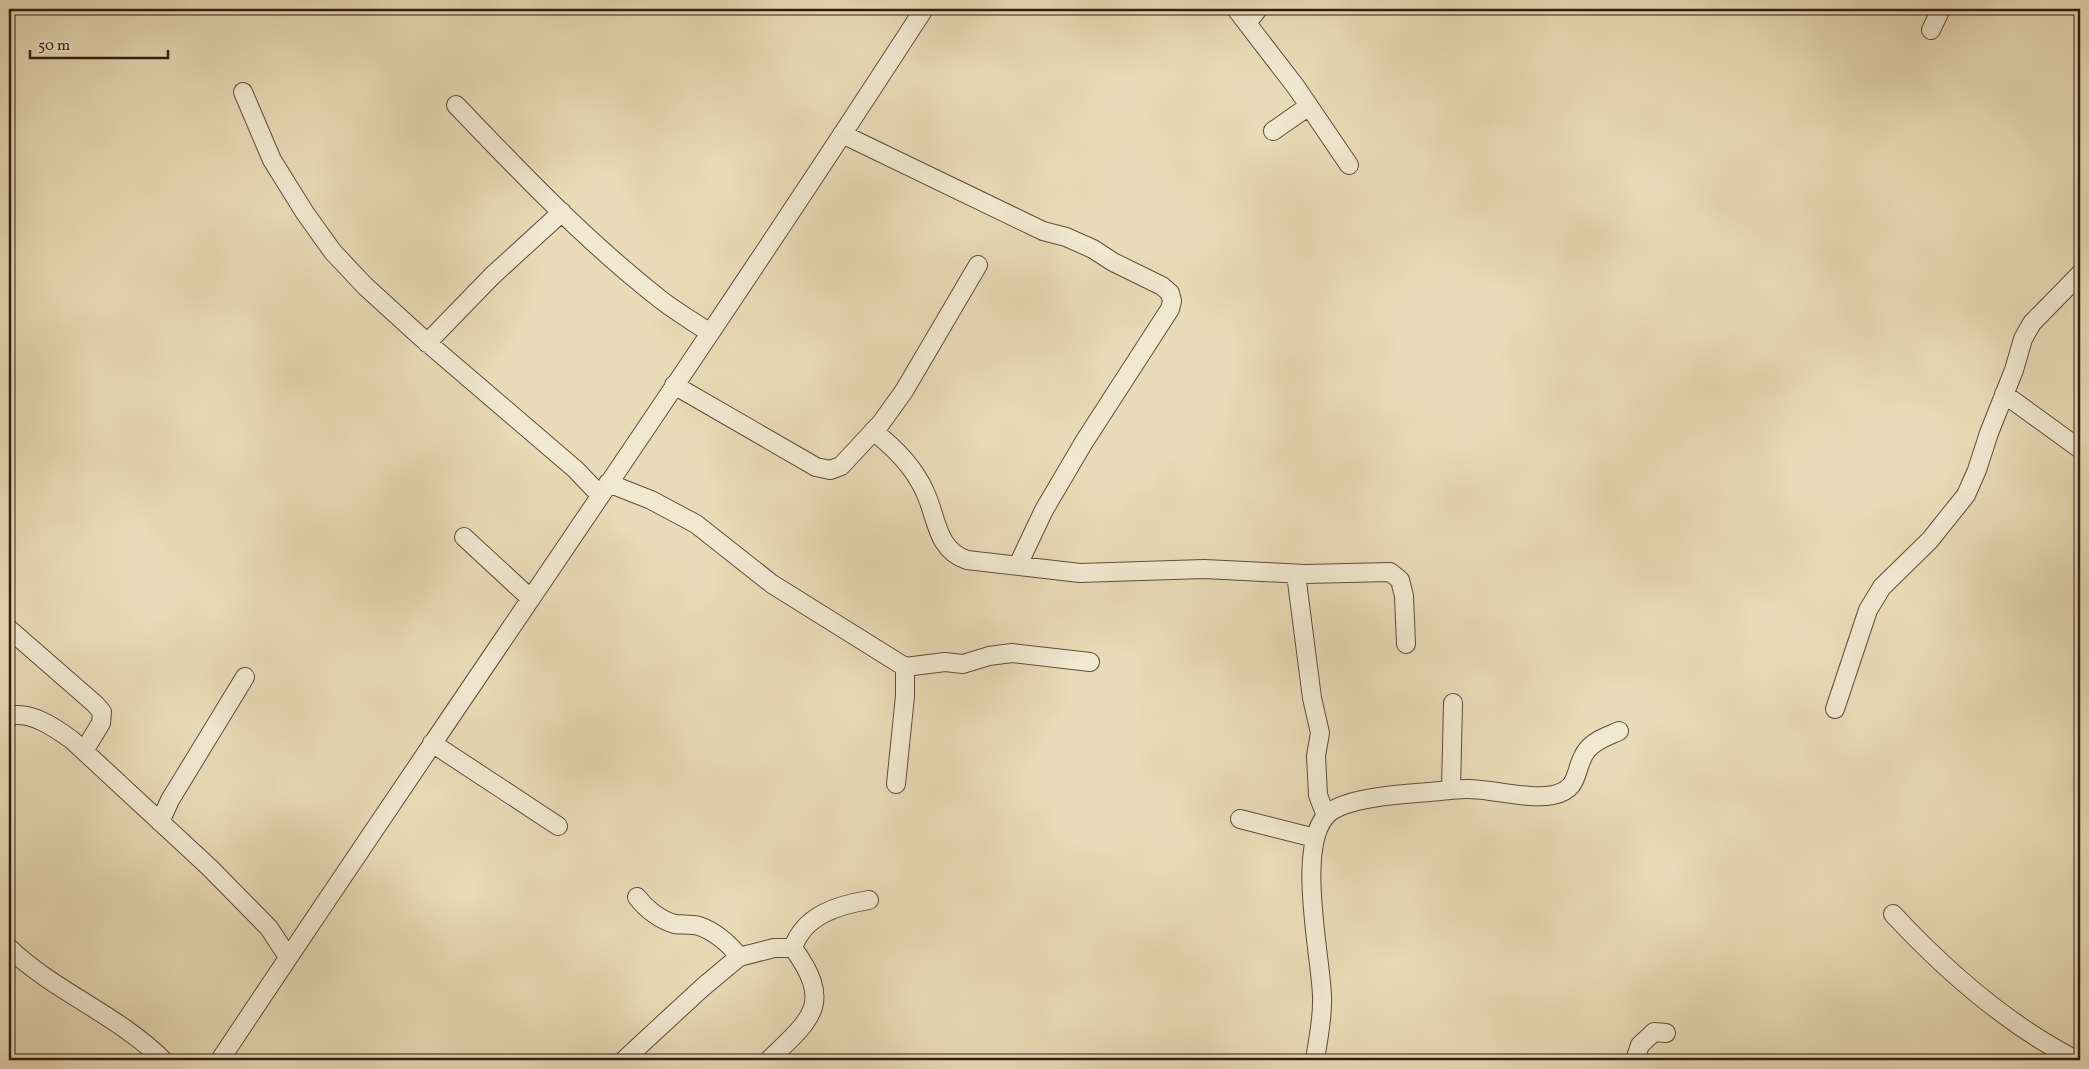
<svg xmlns="http://www.w3.org/2000/svg" width="2089" height="1069" font-family="Vollkorn,serif">
<style>
.lines{fill:none;stroke-linecap:round;stroke-linejoin:round}
.minor-casing{stroke:#604c3a;stroke-width:20}
.minor{stroke:#f1e8d0;stroke-width:18}
</style>
<rect width="100%" height="100%" fill="#e9dbb7"/>
<filter id="stains"><feTurbulence type="fractalNoise" baseFrequency=".004" numOctaves="4"/><feColorMatrix values="0 0 0 0 .2 0 0 0 0 .09 0 0 0 0 .02 0 0 0 .5 -.17"/></filter>
<radialGradient id="worn" r=".72"><stop offset=".6" stop-color="#630" stop-opacity="0"/><stop offset="1" stop-color="#630" stop-opacity=".3"/></radialGradient>
<g class="lines">
<defs>
<path id="minor" d="M1236 9 1296 87 1349 165
M1247 23 1258 9
M1931 30 1941 9
M243 92 272 160 305 213 333 252 365 286 422 338 575 469 600 495
M456 105C520 172 586 241 660 299 675 311 694 322 710 333
M1273 131 1309 106
M842 134 1043 231 1066 237 1093 249 1113 262 1162 286 1170 293 1172 301 1170 309 1084 442 1044 510 1018 565
M427 343 492 276 562 212
M674 385 816 467 830 470 841 466 881 423 904 391 978 265
M2004 394 2080 449
M873 431C894 447 914 467 925 492 937 517 936 550 967 560L1080 573 1204 569 1305 574 1390 572 1400 580 1404 596 1406 644
M608 483 651 500 696 524 772 584 905 667 945 662 963 664 989 656 1012 653 1090 662
M464 537 530 598
M1296 574 1312 698 1320 733 1316 756 1318 795 1326 816
M9 629 95 704 102 712 101 723 84 751
M1835 709 1868 610 1882 587 1930 540 1966 495 1977 470 1989 433 2014 370 2023 339 2032 323 2080 274
M9 716C31 711 54 727 72 740L209 867 269 928 288 957
M432 743 558 826
M896 784 905 696V667
M1451 790 1453 703
M1240 819 1315 838
M160 822 170 800 245 677
M637 897C646 909 660 920 675 924 683 925 691 924 699 926 714 931 730 944 739 957
M1893 914C1946 971 2006 1024 2076 1060
M9 948C55 992 118 1015 163 1060
M793 948C804 915 838 905 869 900
M220 1060C453 709 695 363 924 9
M624 1060 703 987 739 957 774 948H793
M769 1060C811 1019 834 1004 793 948
M1315 1060C1318 1039 1323 1018 1322 996 1321 956 1294 840 1330 812 1350 797 1404 794 1429 792 1442 791 1454 789 1467 789 1492 789 1531 800 1553 795 1582 789 1573 768 1587 750 1595 740 1608 736 1619 731
M1635 1060 1640 1045 1654 1032 1666 1033"/>
</defs>
<use href="#minor" class="minor-casing"/>
<use href="#minor" class="minor"/>
</g>
<rect width="2089" height="1069" fill="none" stroke="#e9dbb7" stroke-width="30"/>
<rect x="10" y="10" width="2069" height="1049" fill="none" stroke="#331c11" stroke-width="2.5"/>
<rect x="15" y="15" width="2059" height="1039" fill="none" stroke="#331c11"/>
<path d="M30 50v8h138v-8" fill="none" stroke="#331c11" stroke-width="2.5"/>
<text x="38" y="50" font-size="15" fill="#331c11" stroke="#f1e8d0" stroke-width="4" paint-order="stroke">50 m</text>
<rect width="100%" height="100%" filter="url(#stains)"/>
<rect width="100%" height="100%" fill="url(#worn)"/>
</svg>
